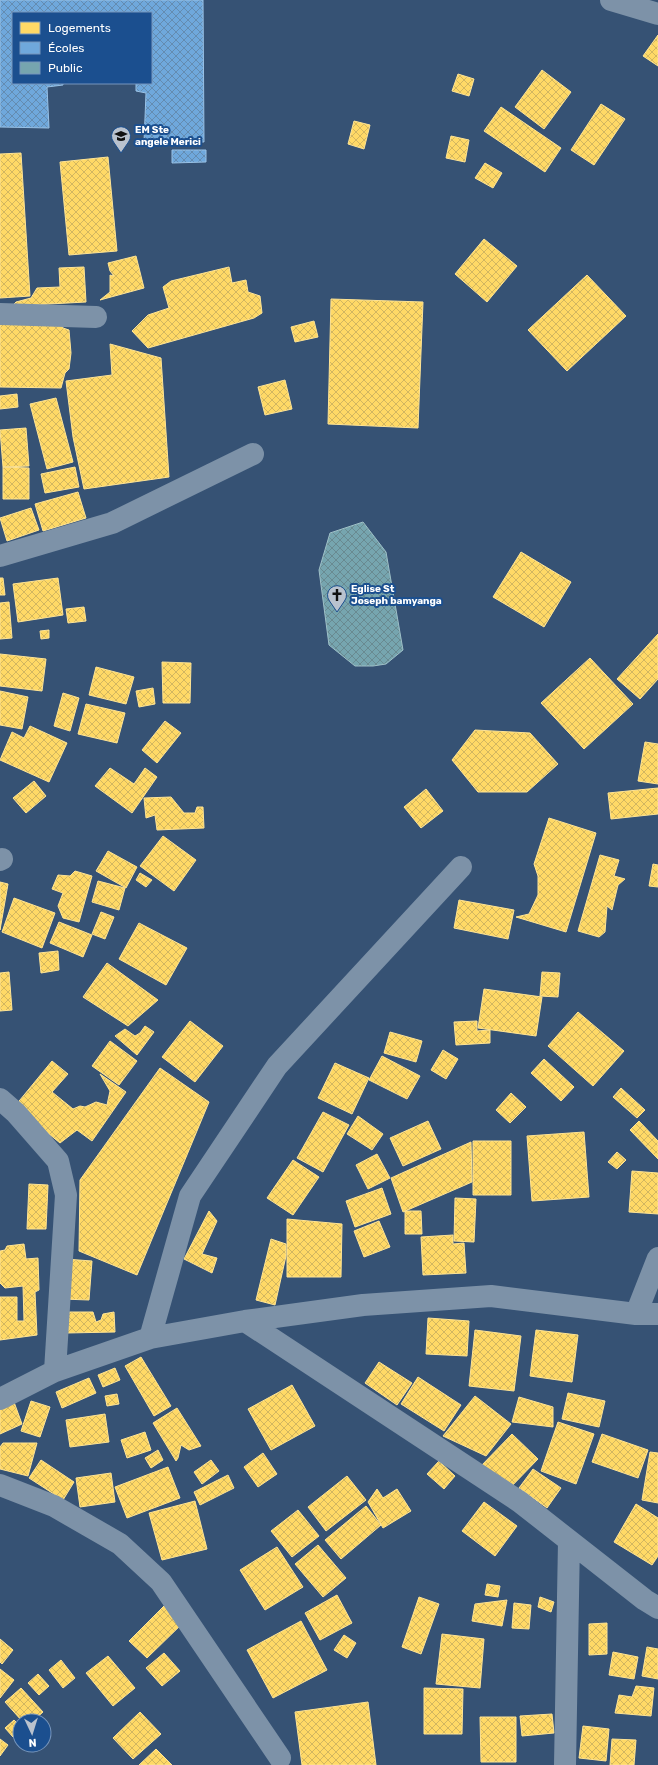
<svg xmlns="http://www.w3.org/2000/svg" width="658" height="1765" font-family="Rubik,sans-serif">
<style>
.homes{fill:url(#homes-cross-hatch);stroke:#ffe494}
.schools{fill:url(#schools-cross-hatch);stroke:#9ac2e6}
.public{fill:url(#public-cross-hatch);stroke:#9fc0c7}
.lines{fill:none;stroke-linecap:round;stroke-linejoin:round}
.minor{stroke:#7d92a8;stroke-width:22}
.labels{text-anchor:middle;dominant-baseline:central;stroke-width:4;stroke-linejoin:round;paint-order:stroke}
.poi-label{font-size:10px;font-weight:bold;fill:#fff;stroke:#1b4f8f;text-anchor:start}
</style>
<defs>
<pattern id="homes-cross-hatch" width="8" height="8" patternUnits="userSpaceOnUse"><rect width="8" height="8" fill="#ffd966"/><path d="M0 0l8 8M0 8l8-8" fill="none" stroke="#d2b660"/></pattern>
<pattern id="schools-cross-hatch" width="8" height="8" patternUnits="userSpaceOnUse"><rect width="8" height="8" fill="#6fa8dc"/><path d="M0 0l8 8M0 8l8-8" fill="none" stroke="#648cb1"/></pattern>
<pattern id="public-cross-hatch" width="8" height="8" patternUnits="userSpaceOnUse"><rect width="8" height="8" fill="#76a5af"/><path d="M0 0l8 8M0 8l8-8" fill="none" stroke="#698a91"/></pattern>
</defs>
<rect width="100%" height="100%" fill="#365274"/>
<path class="homes" d="M658 35V66L643 56Z
M542 70 571 92 544 129 515 107Z
M458 74 474 79 469 96 452 91Z
M601 104 625 119 594 165 571 150Z
M501 107 561 148 545 172 484 131Z
M354 121 370 125 364 149 348 144Z
M451 136 469 140 465 162 446 158Z
M21 153 30 296 0 298V154Z
M108 157 117 251 69 255 60 162Z
M485 163 502 173 493 188 475 178Z
M484 239 517 266 487 302 455 274Z
M136 256 144 288 100 300 110 292V275L114 276 110 271 108 263Z
M84 267 86 302 12 306 16 302 31 298 37 288 60 287 59 268Z
M229 267 232 283 246 280 248 292 260 296 262 313 254 318 148 348 132 331 148 315 169 308 163 287 171 281Z
M587 275 626 316 567 371 528 330Z
M331 299 423 302 418 428 328 424Z
M314 321 318 337 295 342 291 327Z
M60 322 63 328 69 330 71 353 69 369 65 373 61 388 0 387V323Z
M110 344 161 358 169 477 84 489 73 437 66 381 112 375Z
M285 380 292 409 265 415 258 387Z
M17 394 18 407 0 409V396Z
M56 398 73 462 47 469 30 404Z
M26 428 29 466 3 467 0 430Z
M3 467 29 468V499H3Z
M75 467 79 487 45 493 41 474Z
M78 492 86 518 43 531 35 504Z
M31 508 39 530 7 541 0 518Z
M521 552 571 582 544 627 493 597Z
M0 578H3L5 595H0Z
M58 578 63 615 18 622 13 584Z
M9 602 12 638 0 639V603Z
M84 607 86 621 68 623 66 609Z
M49 630V638L41 639 40 631Z
M658 634V679L640 699 617 679Z
M0 654 46 659 42 691 0 686Z
M590 658 633 704 584 749 541 703Z
M162 662 191 663 190 703H163Z
M96 667 134 677 126 704 89 695Z
M153 688 155 704 139 707 136 691Z
M0 691 28 697 22 729 0 725Z
M63 693 79 698 70 731 54 726Z
M86 704 125 713 117 743 78 734Z
M165 721 181 733 157 763 142 750Z
M30 726 67 743 49 782 0 760 12 732 24 738Z
M475 730 530 733 558 764 527 792H478L452 760Z
M645 742 658 744V784L638 781Z
M110 768 134 784 145 768 157 777 132 813 95 786Z
M34 781 46 796 26 813 13 798Z
M658 788V814L611 819 608 793Z
M426 789 443 811 421 828 404 807Z
M171 797 184 813H195L197 807H203L204 828 157 830 155 815 146 818 144 798Z
M549 818 596 833 566 932 516 917 529 914 538 895V876L534 864Z
M163 836 196 860 174 891 140 866Z
M108 851 137 867 126 888 96 871Z
M600 855 619 860 614 876 625 879 618 885 612 910 607 906 605 932 599 937 578 931Z
M653 864 658 865V887L649 886Z
M75 871 92 876 79 922 63 918 58 906 63 893 52 889 58 875 70 876Z
M140 873 152 880 146 887 136 880Z
M98 881 125 888 119 910 92 902Z
M0 882 8 884 0 930Z
M14 898 55 913 42 948 2 932Z
M459 900 514 910 508 939 454 928Z
M101 912 114 917 105 939 92 934Z
M59 922 92 935 83 957 50 943Z
M139 923 187 948 166 985 119 959Z
M58 951 59 970 41 973 39 953Z
M107 963 158 1000 128 1026 83 997Z
M9 972 12 1010 0 1011V973Z
M542 972 560 973 558 997 540 996Z
M484 989 542 997 536 1036 478 1028Z
M578 1012 624 1051 593 1086 548 1046Z
M190 1021 223 1046 195 1082 162 1057Z
M477 1021V1031L490 1030V1043L456 1045 454 1022Z
M145 1026 154 1032 137 1055 115 1036 125 1029 135 1036 140 1033Z
M390 1032 422 1041 416 1062 384 1053Z
M110 1041 137 1061 119 1085 92 1066Z
M443 1050 458 1059 446 1079 431 1070Z
M382 1056 420 1076 407 1099 369 1080Z
M544 1059 574 1087 561 1101 531 1073Z
M52 1061 68 1074 52 1092 73 1109 80 1106 85 1107 96 1102 107 1105 110 1091 100 1074 126 1092 92 1141 77 1130 60 1143 15 1106Z
M335 1063 369 1078 352 1114 318 1098Z
M160 1068 209 1102 137 1275 79 1251 80 1180Z
M621 1088 645 1110 637 1118 613 1097Z
M511 1093 526 1107 510 1123 496 1110Z
M323 1112 349 1125 323 1172 297 1158Z
M358 1116 383 1134 372 1150 347 1134Z
M428 1121 441 1149 403 1166 390 1138Z
M639 1121 658 1141V1159L630 1130Z
M584 1132 589 1197 532 1201 527 1136Z
M473 1141H511V1195H473Z
M471 1142 472 1182 403 1212 391 1178Z
M617 1152 626 1160 617 1169 608 1162Z
M377 1154 390 1178 368 1189 356 1165Z
M293 1160 319 1177 293 1215 267 1198Z
M632 1171 658 1173V1214L629 1212Z
M29 1184 48 1185 46 1229H27Z
M382 1188 391 1214 355 1227 346 1201Z
M455 1198 476 1199 474 1242 454 1241Z
M209 1211 217 1221 202 1254 217 1258 212 1273 184 1259Z
M405 1211H421L422 1234H405Z
M287 1219 342 1224 341 1277H287Z
M379 1221 390 1247 364 1257 354 1231Z
M453 1235V1244L464 1243 466 1273 423 1275 421 1237Z
M271 1239 286 1244V1256L275 1305 256 1300Z
M24 1244 26 1259 38 1258 39 1290 35 1292 37 1335 0 1340V1297H17V1321H24L23 1286 5 1288 0 1283V1251L5 1250 7 1246Z
M65 1259 92 1261 89 1300 62 1299Z
M66 1312H93L96 1322 101 1320 103 1314 114 1312 115 1332 67 1333Z
M428 1318 469 1321 467 1356 426 1354Z
M475 1330 521 1336 514 1391 469 1386Z
M536 1330 578 1335 572 1382 530 1376Z
M141 1357 171 1406 154 1416 125 1366Z
M379 1362 412 1383 397 1405 365 1383Z
M115 1368 120 1380 103 1387 98 1375Z
M418 1377 461 1405 444 1431 401 1404Z
M89 1378 96 1393 62 1408 56 1392Z
M292 1385 315 1426 271 1450 248 1409Z
M568 1393 605 1401 599 1427 562 1419Z
M117 1394 119 1404 107 1406 105 1396Z
M475 1396 511 1424 486 1456 443 1436Z
M519 1397 553 1407V1427L512 1422Z
M31 1401 50 1407 40 1437 21 1431Z
M14 1402 22 1424 0 1434V1409Z
M177 1408 201 1446 189 1450 181 1445 178 1458 176 1461 153 1423Z
M105 1414 109 1442 70 1447 66 1420Z
M558 1422 594 1434 576 1484 541 1471Z
M145 1432 151 1450 127 1458 121 1440Z
M512 1434 538 1459 506 1492 480 1467Z
M602 1434 648 1450 638 1478 592 1462Z
M3 1443H37L28 1476 0 1469V1447Z
M158 1450 163 1460 151 1468 145 1458Z
M650 1452 658 1453V1503L642 1500Z
M263 1453 277 1474 258 1487 244 1467Z
M41 1460 74 1482 63 1500 29 1478Z
M211 1460 219 1471 202 1484 194 1472Z
M439 1461 455 1476 444 1489 427 1474Z
M168 1467 180 1498 127 1518 115 1487Z
M533 1469 561 1488 547 1508 519 1488Z
M111 1473 115 1502 80 1507 76 1478Z
M228 1475 234 1488 200 1505 194 1492Z
M347 1476 366 1500 326 1531 308 1507Z
M377 1489 383 1498 397 1489 411 1511 383 1528 368 1502Z
M195 1501 207 1549 162 1560 149 1513Z
M484 1502 517 1526 495 1556 462 1531Z
M636 1504 658 1518V1556L652 1565 614 1542Z
M366 1506 381 1525 341 1559 325 1540Z
M298 1510 319 1536 292 1557 271 1531Z
M318 1545 346 1578 323 1597 295 1564Z
M277 1547 303 1587 265 1610 240 1570Z
M487 1584 500 1586 498 1597 485 1595Z
M337 1595 352 1623 320 1640 305 1613Z
M419 1597 439 1604 421 1654 402 1647Z
M540 1597 554 1602 551 1612 538 1607Z
M507 1600 502 1626 472 1621 475 1604Z
M167 1603 185 1621 147 1658 129 1641Z
M514 1603 531 1605 529 1629 512 1628Z
M301 1621 327 1670 273 1698 247 1650Z
M607 1623V1654L589 1655V1624Z
M442 1634 484 1639 480 1688 436 1684Z
M344 1635 356 1643 347 1658 334 1650Z
M0 1639 13 1650 2 1664 0 1662Z
M647 1647 658 1649V1679L642 1676Z
M613 1652 638 1657 634 1679 609 1675Z
M164 1653 180 1671 162 1686 146 1668Z
M108 1656 135 1688 113 1706 86 1673Z
M61 1660 75 1678 63 1688 49 1670Z
M0 1669 14 1680 0 1698Z
M38 1674 49 1686 39 1695 28 1683Z
M636 1686 654 1688 651 1716 615 1713 619 1695 632 1697Z
M21 1688 43 1712 33 1721H22L5 1702Z
M424 1688 463 1689 462 1734H424Z
M368 1702 376 1765H302L295 1712Z
M140 1712 161 1734 133 1759 113 1738Z
M552 1714 554 1733 522 1736 520 1716Z
M480 1717H516V1762H481Z
M14 1720 20 1726V1731L13 1737 5 1728Z
M583 1726 609 1729 606 1761 579 1758Z
M0 1739 8 1745 0 1756Z
M612 1739 636 1740 634 1765H610Z
M156 1749 172 1765H139Z"/>
<path class="schools" d="M0 0H203L204 142H144L146 93 136 91V83H151V13H13V83H63V85L47 87 49 128 0 127Z
M172 150H206V162L172 163Z"/>
<path class="public" d="M363 522 386 552 403 650 386 664 373 666H355L329 645 319 570 330 533Z"/>
<g class="lines">
<path class="minor" d="M611 0 658 14
M0 314 96 317
M0 556 112 523 253 454
M0 860 2 859
M0 1099 16 1113 58 1161 66 1195 55 1371
M636 1314 658 1258
M245 1321 520 1502 645 1600 658 1608
M150 1338 190 1196 277 1066 461 867
M0 1399 55 1371 150 1338 245 1321 363 1305 491 1296 636 1314H658
M0 1485 54 1506 120 1544 161 1582 280 1758
M565 1765 569 1541"/>
</g>
<defs>
<symbol id="school-pin" viewBox="-11 -11 22 30"><path d="M0 17L-7.5 6A9.5 9.5 0 1 1 7.5 6Z" fill="#b9c2ce" stroke="#1b4f8f"/><path d="M0-5L7-2L0 1L-7-2ZM-4 1L0 2.5L4 1V4Q0 6-4 4Z" fill="#111"/></symbol>
<symbol id="church-pin" viewBox="-11 -11 22 30"><path d="M0 17L-7.5 6A9.5 9.5 0 1 1 7.5 6Z" fill="#b9c2ce" stroke="#1b4f8f"/><path d="M-1.2-6h2.4v3.5h3.3v2.4h-3.3V6h-2.4V-.1h-3.3v-2.4h3.3Z" fill="#111"/></symbol>
</defs>
<g fill-rule="evenodd">
<use href="#school-pin" x="110" y="125" width="22" height="30"/>
<use href="#church-pin" x="326" y="584" width="22" height="30"/>
</g>
<g class="labels">
<g class="poi-label">
<text x="135" y="130">EM Ste<tspan x="135" dy="12">angele Merici</tspan></text>
<text x="351" y="589">Eglise St<tspan x="351" dy="12">Joseph bamyanga</tspan></text>
</g>
</g>
<rect x="12" y="12" width="140" height="72" fill="#1b4f8f" stroke="#7695bc"/>
<rect x="20" y="22" width="20" height="12" fill="#ffd966" stroke="#7695bc"/>
<text x="48" y="32" font-size="12" fill="#ffffff">Logements</text>
<rect x="20" y="42" width="20" height="12" fill="#6fa8dc" stroke="#7695bc"/>
<text x="48" y="52" font-size="12" fill="#ffffff">Écoles</text>
<rect x="20" y="62" width="20" height="12" fill="#76a5af" stroke="#7695bc"/>
<text x="48" y="72" font-size="12" fill="#ffffff">Public</text>
<g transform="translate(32 1733) rotate(176)"><circle r="19" fill="#1b4f8f" stroke="#7695bc"/>
<path d="M0-3L7 15L0 10L-7 15Z" fill="#b9c2ce"/>
<text y="-6" font-size="11" font-weight="bold" text-anchor="middle" fill="#ffffff">N</text>
</g>
</svg>
